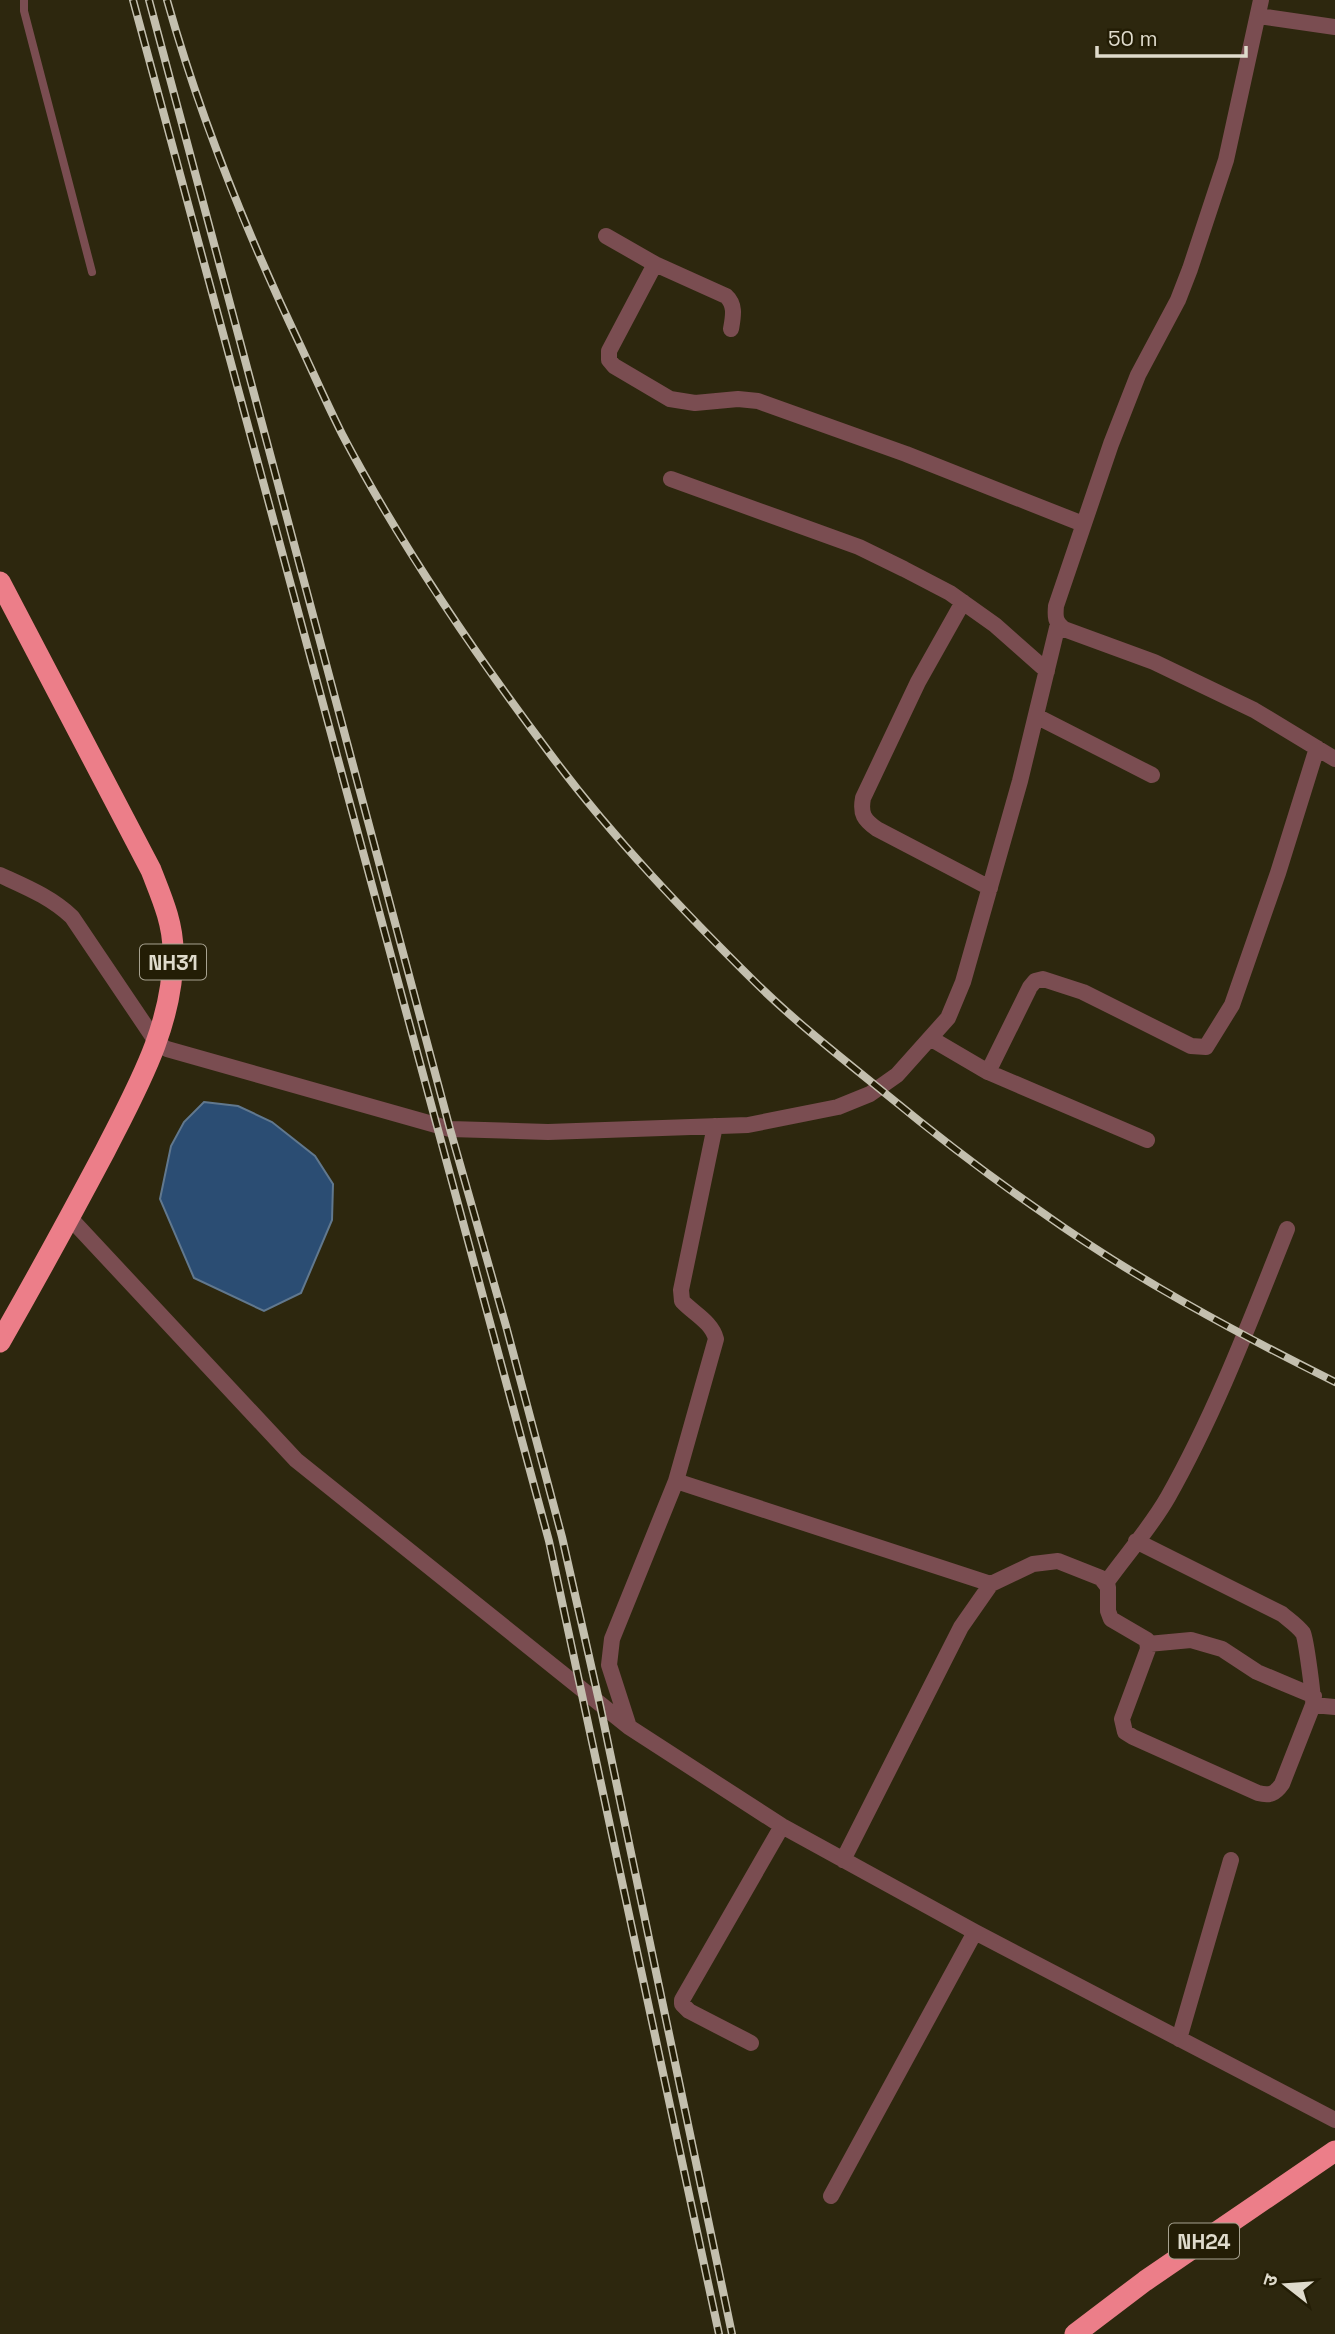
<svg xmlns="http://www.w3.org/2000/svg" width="1335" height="2334" font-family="'Space Grotesk','Noto Sans Devanagari',sans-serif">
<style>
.water{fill:#2b4d73;stroke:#61788e;stroke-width:2}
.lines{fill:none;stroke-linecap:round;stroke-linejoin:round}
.lane{stroke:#7a4d51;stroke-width:8}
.street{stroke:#7a4d51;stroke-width:16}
.highway{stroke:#ec7e89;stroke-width:21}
.rail-casing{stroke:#c3bfae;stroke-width:8}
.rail{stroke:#231d05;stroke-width:5;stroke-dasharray:16;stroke-linecap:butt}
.labels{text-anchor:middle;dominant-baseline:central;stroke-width:5;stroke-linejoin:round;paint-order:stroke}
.shield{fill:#231d05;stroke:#a7a290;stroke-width:2}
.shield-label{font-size:21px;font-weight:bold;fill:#dfdbcc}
</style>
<rect width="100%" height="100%" fill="#2d270e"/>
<path class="water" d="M204 1102 238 1106 272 1122 315 1156 333 1184 332 1220 301 1293 264 1311 194 1278 160 1199 171 1146 184 1122Z"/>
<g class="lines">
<path class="lane" d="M24 0V11L92 272"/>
<path class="street" d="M1261 0 1226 160 1190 269 1178 300 1138 375 1111 444 1056 606C1055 617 1055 622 1064 629L1154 662 1254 710 1335 759
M1259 16 1335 27
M606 236 655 264 609 351V360L614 366 670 399 695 403 738 399 758 401 906 454 1083 524
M655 264 726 296C736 305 733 317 731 329
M671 479 859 547 904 569 950 593 995 625 1047 671
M963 602 918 682 863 798C860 814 864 820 877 829L990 888
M1036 716 1152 775
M0 875C26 887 51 897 72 917L157 1043 167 1049 450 1129 548 1132 748 1125 838 1107 870 1094 897 1075 948 1018 963 982 1020 781 1058 624
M930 1038 988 1072 1147 1140
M988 1072 1030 987 1035 981 1043 979 1083 992 1191 1046 1206 1047 1232 1005 1278 873 1317 748
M70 1218 296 1460 629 1727 782 1826 975 1932 1335 2120
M676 1481 716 1339C712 1322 693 1313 682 1301L681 1290 715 1126
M1136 1541 1282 1614C1289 1620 1298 1626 1303 1633 1306 1639 1314 1699 1313 1705
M1106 1583C1126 1555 1151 1527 1168 1497 1216 1412 1251 1319 1287 1229
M1148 1644 1191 1640 1222 1649 1257 1672 1314 1696
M629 1727 609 1665 612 1639 676 1481 991 1584
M843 1860 961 1627 991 1584 1033 1564 1058 1561 1101 1578 1108 1587V1611L1111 1619 1147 1640 1148 1649 1122 1719 1125 1732 1133 1737 1258 1793C1270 1796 1275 1794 1282 1784L1313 1705 1335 1707
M1179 2039 1231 1860
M751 2043 689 2011 682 2004V2000L782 1826
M831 2196 975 1932"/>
<path class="highway" d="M0 582 151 870C161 896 173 922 173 951 174 1024 137 1088 105 1151 71 1215 36 1279 0 1342
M1075 2334 1145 2281 1335 2151"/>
<defs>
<path id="rail" d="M133 0 549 1541 719 2334
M149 0 450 1129 506 1326 562 1537 600 1705 732 2334
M167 0C201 121 248 236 302 349 315 377 328 406 342 434 401 546 475 654 551 755 612 837 686 914 758 985 798 1024 843 1059 886 1094 937 1136 989 1176 1043 1213 1134 1278 1235 1332 1335 1382"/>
</defs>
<use href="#rail" class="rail-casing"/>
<use href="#rail" class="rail"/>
</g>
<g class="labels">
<g class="shield">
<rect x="140" y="944.5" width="66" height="35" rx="5"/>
<rect x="1169" y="2223.5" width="70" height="35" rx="5"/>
</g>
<g class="shield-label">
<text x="173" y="962">NH31</text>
<text x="1204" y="2241">NH24</text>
</g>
</g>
<g transform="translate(1286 2285) rotate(287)" stroke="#231d05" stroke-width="5" paint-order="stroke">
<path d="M0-5L12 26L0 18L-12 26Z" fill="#dfdbcc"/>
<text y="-10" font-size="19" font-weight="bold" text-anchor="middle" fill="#dfdbcc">उ</text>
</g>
<path d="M1097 46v10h149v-10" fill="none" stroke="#dfdbcc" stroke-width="3.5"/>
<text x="1108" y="46" font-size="21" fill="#dfdbcc" stroke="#231d05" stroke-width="5" paint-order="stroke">50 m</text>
</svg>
